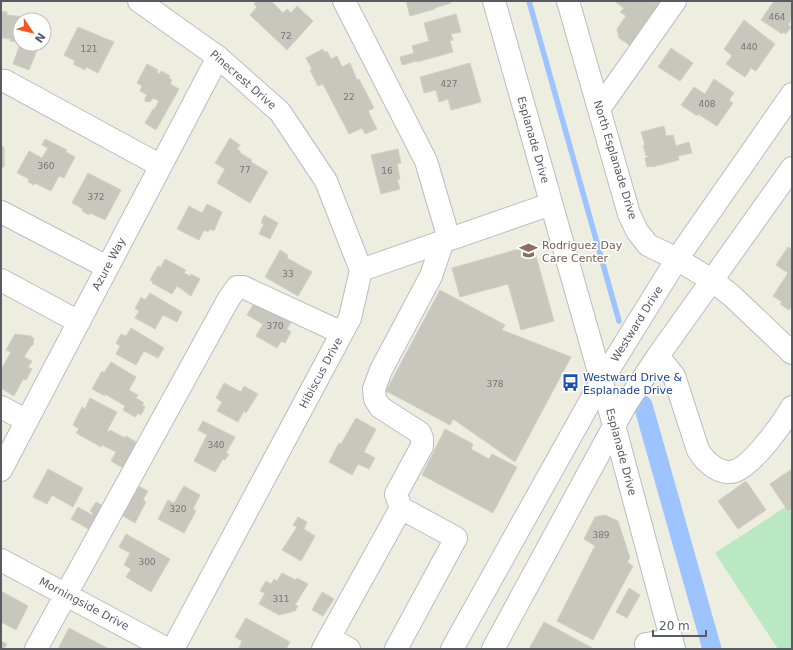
<svg xmlns="http://www.w3.org/2000/svg" width="793" height="650" font-family="'DejaVu Sans',sans-serif">
<style>
.green{fill:#b9e8c2}
.lines{fill:none;stroke-linecap:round;stroke-linejoin:round}
.stream{stroke:#9ec4ff;stroke-width:5.5}
.canal{stroke:#9ec4ff;stroke-width:19}
.building{fill:#c8c7bd;stroke:#d2d0be}
.minor-casing{stroke:#bbbcc3;stroke-width:24}
.minor{stroke:#fff;stroke-width:22}
.labels{text-anchor:middle;dominant-baseline:central;stroke-width:3;stroke-linejoin:round;paint-order:stroke}
.number-label{font-size:9px;fill:#757679}
.street-label{font-size:11px;fill:#595b62;stroke:#fff}
.education-label{font-size:11px;fill:#785e54;stroke:#fff;text-anchor:start}
.transit-label{font-size:11px;fill:#164399;stroke:#fff;text-anchor:start}
</style>
<rect width="100%" height="100%" fill="#edede0"/>
<path class="green" d="M787 506 792 513V649H778L715 553Z"/>
<g class="lines">
<path class="stream" d="M529 1 619 321"/>
<path class="canal" d="M643 405 712 649"/>
</g>
<path class="building" d="M256 1H271L283 13 287 9 291 13 297 6 313 21 287 50 250 15 257 7 254 4Z
M406 1H450L451 3 434 8 435 9 410 16Z
M614 1H664L632 47 619 38 617 29 626 16 620 12 624 8Z
M774 1H792L790 5 792 6V16L790 19 791 20 788 25 791 27 786 34 783 32 782 34 761 20Z
M1 11 7 12V15L43 19V20H20V42L10 41 11 39 1 38Z
M456 14 461 32 451 34 453 40 450 41 453 52 417 62V61L402 65 400 57 414 53 412 46 429 41 424 23Z
M744 20 775 44 756 71 751 68 745 77 726 64 732 56 724 49Z
M78 27 114 42 98 73 86 67 85 70 73 64 75 61 64 55Z
M20 44H41L39 45 29 70 13 64Z
M671 48 693 63 680 81 658 67Z
M323 49 325 53 327 51 331 59 337 56 342 67 350 63 357 80 359 79 374 108 368 111 377 129 365 134 362 128 349 134 323 84 318 86 310 70 312 69 306 58Z
M470 63 481 102 451 110 448 99 439 102 436 90 424 93 420 77Z
M147 64 158 70 157 72 160 74 161 71 170 76 169 78 172 80 170 84 179 89 156 130 145 123 153 109 154 110 159 101 153 98 151 101 148 102 145 101V98L147 95 140 91 142 86 137 83Z
M714 79 734 93 729 100 733 103 717 126 698 114 697 116 681 105 694 87 705 94Z
M664 126 666 136 673 135 676 146 689 142 692 153 678 156 679 160 652 167 651 166 647 167 645 158 648 157V155L646 156 643 145H645L641 132Z
M230 138 240 145 237 149 241 152 240 153 252 160 251 162 268 172 250 203 217 183 225 169 215 163Z
M45 139 67 150 66 152 75 157 64 178 59 176 51 191 35 183 34 185 28 182 29 179 17 173 29 151 42 158 48 148 42 145Z
M1 147H4V167H1Z
M398 149 401 163 397 164 400 179H397L400 189 381 194 371 155Z
M88 173 121 190 105 220 90 213 89 215 82 211 83 209 72 203Z
M207 204 222 212 214 231 210 229 208 232 204 230 199 240 177 229 189 206 202 213Z
M264 215 278 223 270 239 259 234 264 224 261 223Z
M533 245 554 321 521 330 508 284 460 297 452 268Z
M788 247 792 249V308L791 307 789 310 780 304 782 302 773 296 788 273 776 265Z
M280 250 288 255 287 258 312 272 298 296 265 277Z
M165 259 186 270 184 273 190 276 191 274 200 279 191 296 177 286 172 294 152 283 153 282 150 280 158 266 161 267Z
M440 290 505 325 502 330 571 357 515 462 453 419 450 425 386 391Z
M150 293 182 312 177 322 163 315 155 329 135 318 139 311 135 309 141 297 145 300Z
M254 303 291 322 287 329 291 332 285 343 281 341 277 348 256 336 263 324 247 315Z
M131 328 164 348 158 358 144 351 136 365 116 354 120 346 116 343 121 334 126 336Z
M15 334 31 336V337L34 338 33 345 31 346 24 357 32 361 28 367 32 369 26 380 23 379 14 396 1 388V370L11 352 6 350Z
M111 362 136 377 129 390 138 395 136 398 144 403 142 405 145 407 141 415 138 413 135 417 123 410 125 406 105 394V396L92 389 102 371 104 373Z
M224 383 241 392 244 386 258 394 246 413 244 411 238 422 217 411 222 402 216 398Z
M90 398 117 412 107 431 109 432 110 430 125 438 126 436 136 442 135 445 137 447 123 468 111 461 116 452 102 445 101 447 76 433 79 429 73 425 82 407 85 409Z
M356 418 376 429 364 452 375 458 369 469 358 464 352 475 329 462 339 443 341 444Z
M203 421 235 437 226 453 229 454 225 460 223 459 215 472 194 461 207 435 198 430Z
M445 429 473 444 471 449 489 459 492 454 517 467 493 513 422 475Z
M48 469 83 488 73 507 52 495 47 504 33 497Z
M792 469V509L788 511 770 484Z
M746 481 766 510 738 529 718 501Z
M136 485 148 491 143 500 146 502 135 523 120 514Z
M184 486 200 495 193 509 196 511 184 533 158 519 168 500 174 503Z
M96 502 105 507 92 531 71 519 78 507 92 515 93 513 90 511Z
M605 515 618 521 630 558 627 562 633 566 593 640 557 621 595 546 584 539 595 517Z
M298 517 307 522 304 529 315 536 301 561 282 550 297 527 293 525Z
M126 534 170 559 151 592 126 577 131 569 124 565 130 553 119 547Z
M282 573 296 580 297 578 308 584 295 605 298 606 295 611 279 615 259 604 265 593 260 591 266 581 271 584 274 579 277 581Z
M629 588 640 595 627 618 616 612Z
M1 591 28 606 16 630 1 622Z
M322 592 334 599 323 616 312 610Z
M246 618 290 642 286 649H241L239 648 242 641 235 637Z
M544 622 594 649H529Z
M69 628 109 649H58Z
M1 641 7 644 4 649H1Z"/>
<g class="lines">
<defs>
<path id="minor" d="M139 1 218 57 280 112 326 181 361 270
M344 1 426 161 449 239
M494 1 614 425 674 649
M568 1 629 214 637 231 648 245 677 259 713 281 732 296 792 353
M1 81H5L161 166
M599 109 675 1
M1 212 107 267
M1 280 79 322
M658 356 674 376 698 450C705 462 720 476 735 471 753 465 783 423 792 407
M1 407 27 421
M1 470 218 57
M401 508 396 494 422 446V438L420 433 380 407 375 399 374 389 381 370 431 276 443 241
M1 560 167 649
M329 638 349 649
M36 649 228 300 237 287H243L342 333
M173 649 350 318 361 270 551 204
M323 649 401 508 456 538 396 649
M452 649 601 382 677 259 792 94
M493 649 626 404 658 356 792 168
M647 649 646 644 672 640"/>
</defs>
<use href="#minor" class="minor-casing"/>
<use href="#minor" class="minor"/>
</g>
<defs>
<symbol id="school-bare" viewBox="-9 -9 18 18"><path d="M0-5L7-2L0 1L-7-2ZM-4 1L0 2.5L4 1V4Q0 6-4 4Z" fill="#8d6e63" stroke="#fff" stroke-width="2.5" paint-order="stroke"/></symbol>
<symbol id="bus-bare" viewBox="-9 -9 18 18"><path d="M-5-6H5V4H4V6H2V4H-2V6H-4V4H-5ZM-3.5-4V0h7V-4ZM-3.5 1.2v1.5H-2V1.2ZM2 1.2v1.5H3.5V1.2Z" fill="#1a4fb4" stroke="#fff" stroke-width="2.5" paint-order="stroke"/></symbol>
</defs>
<g fill-rule="evenodd">
<use href="#school-bare" x="516" y="238" width="25" height="25"/>
<use href="#bus-bare" x="558" y="370" width="25" height="25"/>
</g>
<g class="labels">
<g class="number-label">
<text x="777" y="17">464</text>
<text x="286" y="36">72</text>
<text x="749" y="47">440</text>
<text x="89" y="49">121</text>
<text x="449" y="84">427</text>
<text x="349" y="97">22</text>
<text x="707" y="104">408</text>
<text x="46" y="166">360</text>
<text x="245" y="170">77</text>
<text x="387" y="171">16</text>
<text x="96" y="197">372</text>
<text x="288" y="274">33</text>
<text x="275" y="326">370</text>
<text x="495" y="384">378</text>
<text x="216" y="445">340</text>
<text x="178" y="509">320</text>
<text x="601" y="535">389</text>
<text x="147" y="562">300</text>
<text x="281" y="599">311</text>
</g>
<g class="street-label">
<text transform="translate(243 80) rotate(41)">Pinecrest Drive</text>
<text transform="translate(533 140) rotate(74)">Esplanade Drive</text>
<text transform="translate(615 160) rotate(73)">North Esplanade Drive</text>
<text transform="translate(109 264) rotate(-62)">Azure Way</text>
<text transform="translate(637 324) rotate(-58)">Westward Drive</text>
<text transform="translate(321 373) rotate(-62)">Hibiscus Drive</text>
<text transform="translate(621 452) rotate(75)">Esplanade Drive</text>
<text transform="translate(84 604) rotate(28)">Morningside Drive</text>
</g>
<g class="education-label">
<text x="542" y="245">Rodriguez Day<tspan x="542" dy="13">Care Center</tspan></text>
</g>
<g class="transit-label">
<text x="583" y="377">Westward Drive &amp;<tspan x="583" dy="13">Esplanade Drive</tspan></text>
</g>
</g>
<rect width="793" height="650" fill="none" stroke="#595b62" stroke-width="4"/>
<g transform="translate(32 32) rotate(125)"><circle r="19" fill="#ffffff" stroke="#bdbdc0"/>
<path d="M0-3L7 15L0 10L-7 15Z" fill="#f8541b"/>
<text y="-6" font-size="11" font-weight="bold" text-anchor="middle" fill="#595b62">N</text>
</g>
<path d="M653 630v6h53v-6" fill="none" stroke="#595b62" stroke-width="2"/>
<text x="659" y="630" font-size="12" fill="#595b62" stroke="#ffffff" stroke-width="3" paint-order="stroke">20 m</text>
</svg>
